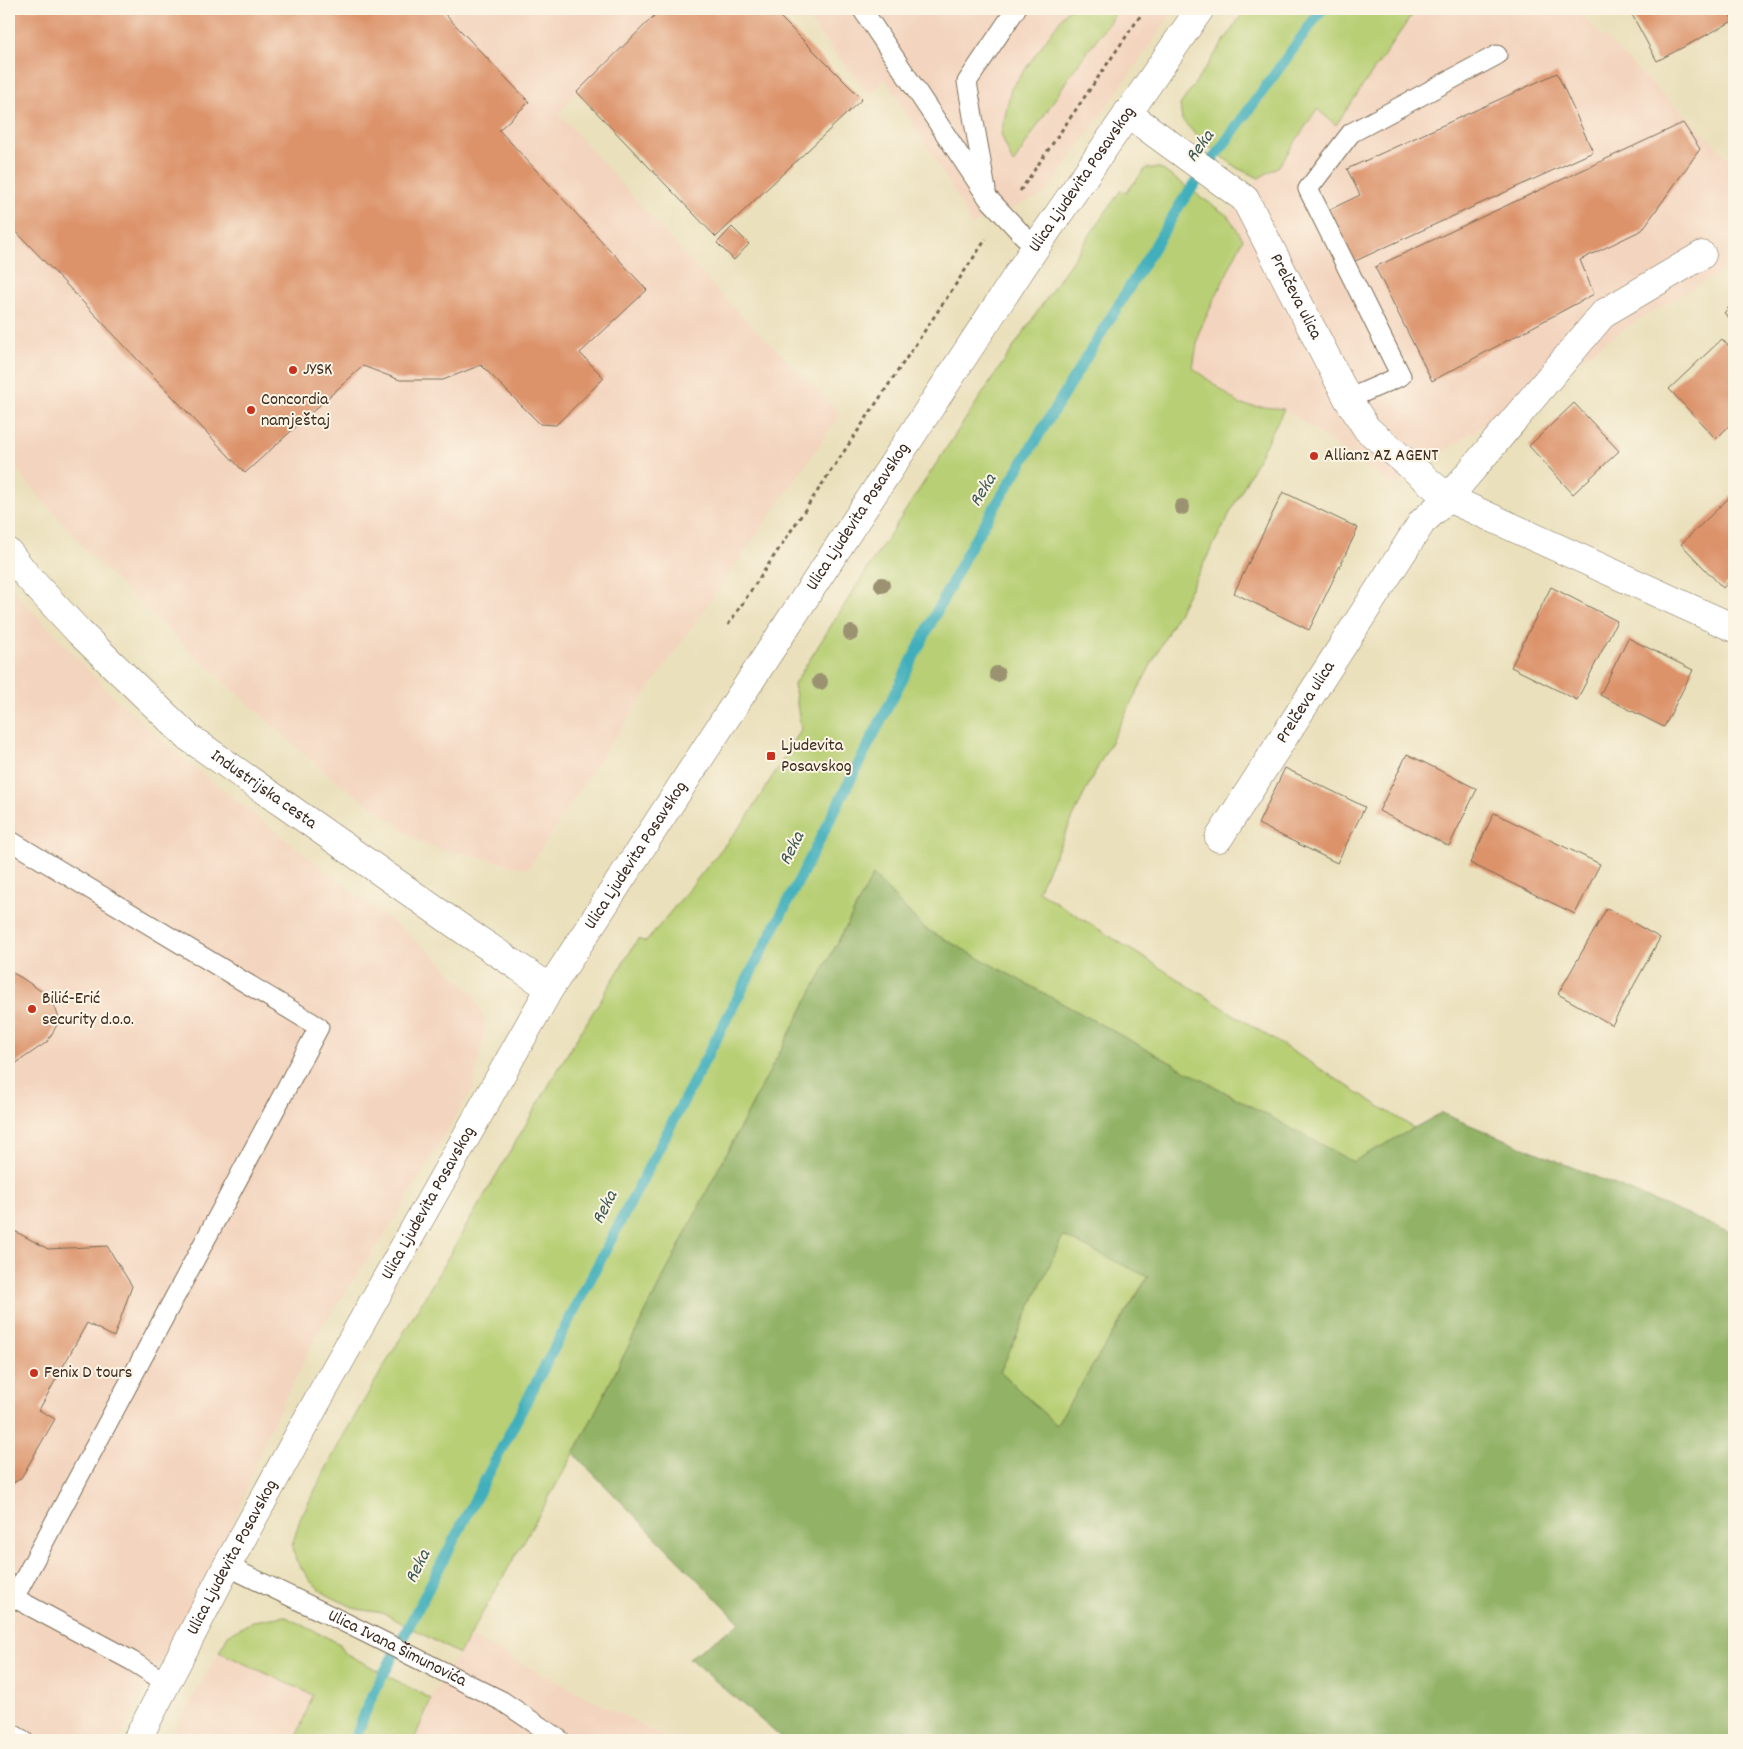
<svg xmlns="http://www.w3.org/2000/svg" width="1743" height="1749" font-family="Dekko,sans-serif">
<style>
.built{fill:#f3d4be}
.green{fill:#b8cf74;stroke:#7a7c49}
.forest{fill:#92b266;stroke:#666e42;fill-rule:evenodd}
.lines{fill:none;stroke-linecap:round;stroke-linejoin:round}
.stream{stroke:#3fafbb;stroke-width:11}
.building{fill:#dc936b}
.lane-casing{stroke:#786a55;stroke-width:21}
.street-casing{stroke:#786a55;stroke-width:29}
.secondary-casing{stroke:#786a55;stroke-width:29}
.path{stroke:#786a55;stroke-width:3;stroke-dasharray:4 4;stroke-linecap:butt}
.lane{stroke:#fff;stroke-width:19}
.street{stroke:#fff;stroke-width:28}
.secondary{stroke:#fff;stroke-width:28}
.tree{fill:#9b9271}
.poi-dot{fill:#c8321e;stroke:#fcf5e5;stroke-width:2}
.labels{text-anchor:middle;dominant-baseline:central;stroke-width:4;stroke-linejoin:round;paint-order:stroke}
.street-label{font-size:18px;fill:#3b2a1e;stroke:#fcf5e5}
.poi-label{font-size:18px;fill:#3b2a1e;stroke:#fcf5e5;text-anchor:start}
.water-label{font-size:19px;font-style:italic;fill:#3c5955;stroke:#fcf5e5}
</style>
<rect width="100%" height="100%" fill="#fcf5e5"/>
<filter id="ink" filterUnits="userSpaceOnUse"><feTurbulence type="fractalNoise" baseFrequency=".02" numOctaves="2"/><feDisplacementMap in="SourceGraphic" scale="10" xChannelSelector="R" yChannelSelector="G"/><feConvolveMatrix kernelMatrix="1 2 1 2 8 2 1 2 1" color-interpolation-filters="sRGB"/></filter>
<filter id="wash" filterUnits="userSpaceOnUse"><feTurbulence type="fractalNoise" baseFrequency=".0096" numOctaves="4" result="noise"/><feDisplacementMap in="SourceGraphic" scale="20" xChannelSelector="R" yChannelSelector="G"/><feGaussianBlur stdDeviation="1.12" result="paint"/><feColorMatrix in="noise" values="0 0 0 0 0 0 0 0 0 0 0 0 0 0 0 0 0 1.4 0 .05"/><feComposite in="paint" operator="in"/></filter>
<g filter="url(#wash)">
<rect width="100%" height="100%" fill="#eae0bc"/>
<path class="built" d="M9 9H661L577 92 559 114 719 293 841 414 599 760 528 869 424 845 323 771 187 648 93 558 25 480 9 459Z
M799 9H1175L1049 189 1038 197 971 225 955 193 885 78 870 95Z
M1416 9H1575L1734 163V264L1637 321 1394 486 1284 409 1241 405 1193 368 1199 332 1243 239 1228 216 1259 178 1279 166 1317 109 1336 125Z
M9 585 110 694 183 759 428 950 475 996 483 1017 484 1036 473 1087 388 1230 319 1331 264 1441 230 1533 118 1740H9Z
M469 1636 670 1740H414L431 1699Z
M219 1652 313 1695 295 1740H169Z"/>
<path class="green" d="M1068 9H1119L1072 72 1013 164 1001 134 1011 89Z
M1246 9H1416L1336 125 1317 109 1279 166 1259 178 1237 168 1201 140 1182 120 1180 105Z
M1146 168H1160L1228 216 1243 239 1199 332 1193 368 1241 405 1284 409 1089 784 1038 891 1414 1128 1353 1162 924 928 873 875 712 1181 574 1454 459 1654 383 1613 357 1609 327 1595 311 1582 296 1560 292 1546 300 1519 342 1438 566 1056 638 939 646 942 746 819 801 730 794 684C900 517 1008 352 1121 190L1126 193Z
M1063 1236 1148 1276 1056 1425 1000 1372Z
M284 1616 340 1644 343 1652 431 1699 414 1740H295L313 1695 219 1652 228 1635 253 1621Z"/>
<path class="forest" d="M873 875 924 928 1353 1162 1441 1113 1734 1234V1740H784L689 1658 740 1623 574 1454 712 1181ZM1063 1236 1148 1277 1056 1425 1000 1372Z"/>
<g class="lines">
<path class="stream" d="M355 1740 369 1702 783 911 969 549 1181 203 1322 9"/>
</g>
<g id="blocks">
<path class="building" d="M9 9H440L529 102 499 130 647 290 580 353 604 378 556 425 540 424 481 365 443 380H400L363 366 245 473 9 224Z
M661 9H772L862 99 716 237 577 92Z
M1629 9H1727L1733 21 1657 61Z
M1557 73 1593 152 1353 262 1329 210 1360 195 1347 169Z
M1683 123 1700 149 1642 230 1580 260 1594 294 1432 381 1375 267Z
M732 227 749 244 734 260 717 243Z
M1734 301V322L1724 313Z
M1722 339 1734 352V421L1716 439 1669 389Z
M1574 403 1619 451 1573 494 1529 446Z
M1283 492 1358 528 1309 630 1234 593Z
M1734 493V576L1723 588 1681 544Z
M1551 587 1617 621 1577 700 1511 667Z
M1628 638 1693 670 1664 727 1600 695Z
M1407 754 1477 789 1449 846 1379 811Z
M1285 768 1365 807 1337 863 1258 824Z
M1494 813 1600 864 1575 914 1470 863Z
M1607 908 1660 938 1612 1025 1558 994Z
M9 971 22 978 51 998 60 1020 47 1042 15 1064 9 1062Z
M9 1228 48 1249 107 1246 132 1286 114 1337 87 1323 39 1410 55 1419 21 1478 9 1486Z"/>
</g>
</g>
<g filter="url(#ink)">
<use href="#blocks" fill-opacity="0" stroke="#786a55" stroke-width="1"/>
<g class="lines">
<defs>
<g id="lane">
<path d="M862 9 988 198 1035 248"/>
<path d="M986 190 967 82 1016 9"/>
<path d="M1348 399 1401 376 1308 189 1351 133 1497 55"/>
<path d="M9 840 319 1027 14 1598"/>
<path id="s1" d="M227 1566 352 1626 502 1701 560 1740"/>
<path d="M9 1595 132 1661 168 1684"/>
<path d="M9 1732 23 1740"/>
</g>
<g id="street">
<path id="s2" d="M1127 113 1245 199 1348 399 1367 429 1448 498 1734 628"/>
<path id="s3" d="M1219 838 1422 522 1448 498 1604 313 1702 255"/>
</g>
<g id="secondary">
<path id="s4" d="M9 553 28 577 79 632 188 737 468 933 550 988"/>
<path id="s5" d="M137 1740 227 1566 315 1405 550 988 714 736 1035 248 1200 9"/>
</g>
</defs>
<use href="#lane" class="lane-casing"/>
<use href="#street" class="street-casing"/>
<use href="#secondary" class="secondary-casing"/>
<path class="path" d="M1020 191 1145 9
M728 625 986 239"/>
<use href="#lane" class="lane"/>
<use href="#street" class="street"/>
<use href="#secondary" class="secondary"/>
</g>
<g class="tree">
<circle cx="1182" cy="507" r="8"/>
<circle cx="882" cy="585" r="8"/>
<circle cx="851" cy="633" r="8"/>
<circle cx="997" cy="674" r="8"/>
<circle cx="820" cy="682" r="8"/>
</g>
</g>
<g class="poi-dot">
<circle cx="293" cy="370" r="5"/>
<circle cx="251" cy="410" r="5"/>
<circle cx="1314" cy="456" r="5"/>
<rect x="766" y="751" width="10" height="10" rx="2.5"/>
<circle cx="32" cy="1009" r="5"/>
<circle cx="34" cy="1373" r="5"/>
</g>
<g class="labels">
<g class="street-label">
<text stroke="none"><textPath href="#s5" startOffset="1826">Ulica Ljudevita Posavskog</textPath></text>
<text stroke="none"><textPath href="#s2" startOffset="256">Prelčeva ulica</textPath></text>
<text stroke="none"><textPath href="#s5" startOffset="1421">Ulica Ljudevita Posavskog</textPath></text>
<text stroke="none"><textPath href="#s3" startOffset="161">Prelčeva ulica</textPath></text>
<text stroke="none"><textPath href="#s4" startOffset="349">Industrijska cesta</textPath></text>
<text stroke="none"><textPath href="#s5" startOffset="1016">Ulica Ljudevita Posavskog</textPath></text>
<text stroke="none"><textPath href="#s5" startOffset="611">Ulica Ljudevita Posavskog</textPath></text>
<text stroke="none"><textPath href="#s5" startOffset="206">Ulica Ljudevita Posavskog</textPath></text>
<text stroke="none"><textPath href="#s1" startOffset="189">Ulica Ivana Šimunovića</textPath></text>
</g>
<g class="poi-label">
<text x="303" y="370">JYSK</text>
<text x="261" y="400">Concordia<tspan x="261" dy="21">namještaj</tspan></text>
<text x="1324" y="456">Allianz AZ AGENT</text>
<text x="781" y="746">Ljudevita<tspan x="781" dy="21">Posavskog</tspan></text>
<text x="42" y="999">Bilić-Erić<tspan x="42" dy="21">security d.o.o.</tspan></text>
<text x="44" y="1373">Fenix D tours</text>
</g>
<g class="water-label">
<text transform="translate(1201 147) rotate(-54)">Reka</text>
<text transform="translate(984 491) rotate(-58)">Reka</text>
<text transform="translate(793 849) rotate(-63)">Reka</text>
<text transform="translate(606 1208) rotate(-63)">Reka</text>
<text transform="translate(419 1567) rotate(-63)">Reka</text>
</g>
</g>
<rect width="1743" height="1749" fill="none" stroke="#fcf5e5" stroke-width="30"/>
</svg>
